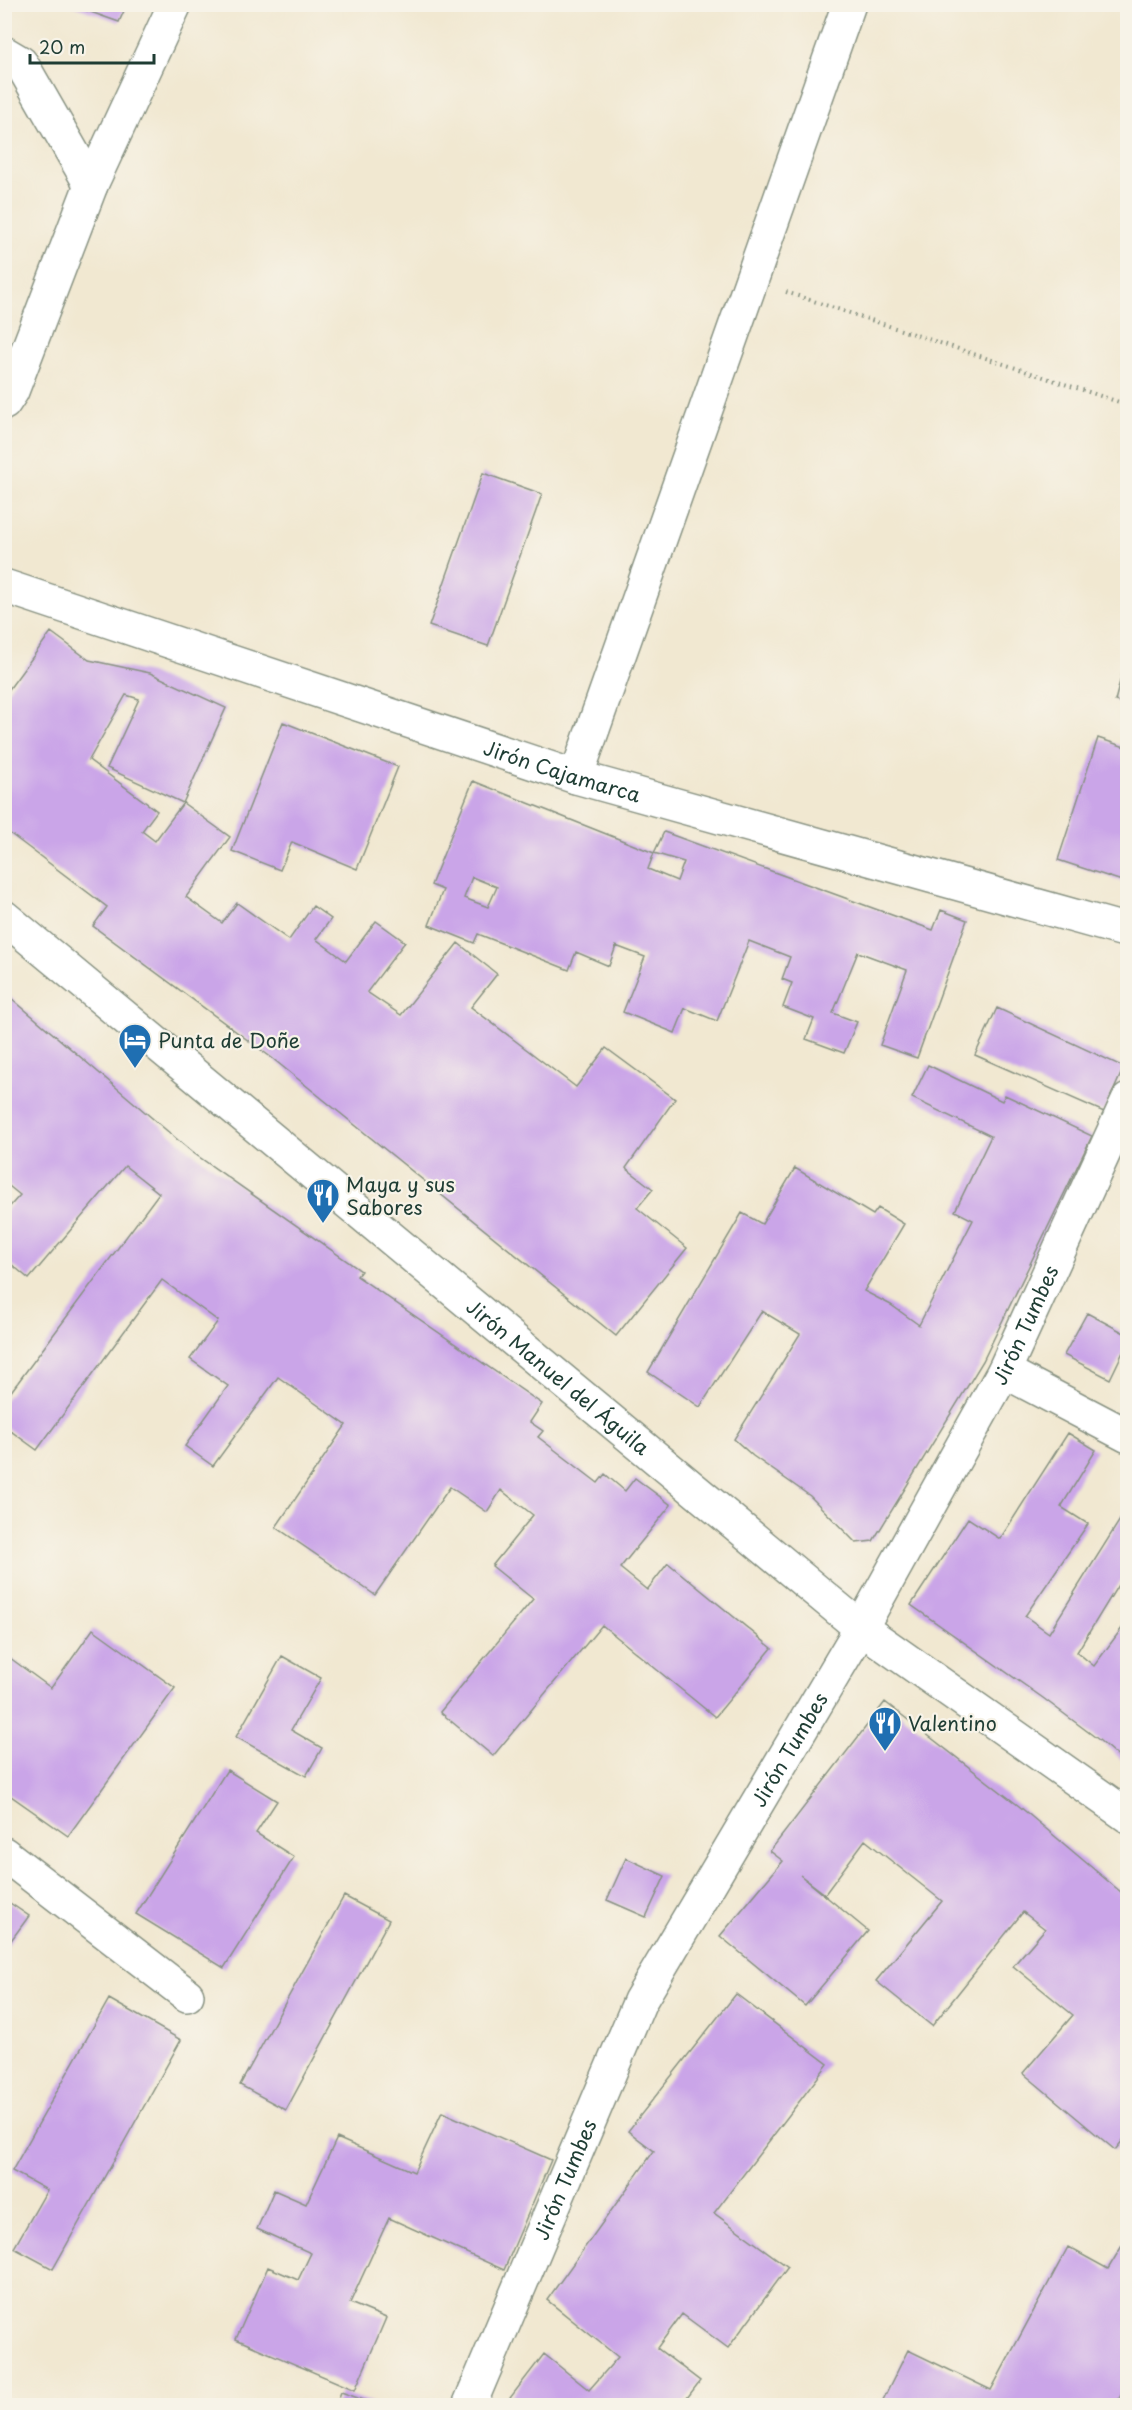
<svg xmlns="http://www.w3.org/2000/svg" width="1132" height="2410" font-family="'Playpen Sans',sans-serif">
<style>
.building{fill:#caa5e8;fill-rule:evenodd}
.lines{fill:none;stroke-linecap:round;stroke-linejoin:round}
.minor-casing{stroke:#889282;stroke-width:36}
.path{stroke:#889282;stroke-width:4;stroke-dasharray:1.5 4.5;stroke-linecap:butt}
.minor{stroke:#fff;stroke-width:33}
.labels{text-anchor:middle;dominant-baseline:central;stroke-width:4.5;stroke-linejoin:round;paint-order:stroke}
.street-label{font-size:20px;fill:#1f3d34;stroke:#f7f3e8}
.poi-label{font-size:20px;fill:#1f3d34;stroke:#f7f3e8;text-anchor:start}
</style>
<rect width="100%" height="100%" fill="#f7f3e8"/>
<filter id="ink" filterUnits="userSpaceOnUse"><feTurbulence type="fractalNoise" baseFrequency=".0167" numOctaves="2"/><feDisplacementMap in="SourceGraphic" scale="12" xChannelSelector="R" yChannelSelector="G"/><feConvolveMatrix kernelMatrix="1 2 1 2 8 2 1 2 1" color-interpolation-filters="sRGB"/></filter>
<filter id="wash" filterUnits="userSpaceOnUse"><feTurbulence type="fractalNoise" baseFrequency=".008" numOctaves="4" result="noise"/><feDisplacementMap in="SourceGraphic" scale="24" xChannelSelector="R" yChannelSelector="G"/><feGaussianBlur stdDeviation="1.35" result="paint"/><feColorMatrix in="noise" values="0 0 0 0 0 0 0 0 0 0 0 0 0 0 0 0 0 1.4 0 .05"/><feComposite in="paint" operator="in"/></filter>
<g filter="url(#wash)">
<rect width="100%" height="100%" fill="#f1e8d1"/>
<g id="blocks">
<path class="building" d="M68 4H127L119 22Z
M483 473 542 494 488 646 429 626Z
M51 632 89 660 150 673 226 708 183 803 107 768 139 699 126 695 89 760 157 811 142 831 155 841 183 803 230 837 186 897 222 923 237 903 289 940 313 906 331 919 316 939 346 961 376 921 405 942 367 992 401 1015 458 943 497 974 471 1007 576 1087 606 1048 675 1099 626 1168 653 1189 637 1208 687 1248 616 1336 272 1058 93 926 107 907 4 829V696Z
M1128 650V704L1115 701Z
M283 722 398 767 357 869 292 842 280 870 232 851Z
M1098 738 1128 748V883L1058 860Z
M473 781 654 853 648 869 677 881 684 862 654 853 664 832 933 930 941 910 967 920 917 1058 880 1045 907 970 858 952 833 1013 857 1022 844 1053 806 1039 814 1019 783 1007 792 983 782 979 790 957 749 941 717 1021 685 1008 675 1033 623 1012 645 957 616 946 609 966 576 952 569 970 478 934 474 943 429 925 443 890 431 885ZM472 877 497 887 488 907 464 898Z
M4 992 192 1152 361 1271 357 1276 542 1404 530 1422 543 1431 538 1437 598 1483 605 1474 625 1491 635 1478 671 1505 620 1568 647 1590 668 1563 772 1648 715 1717 602 1625 493 1756 440 1712 533 1599 492 1566 533 1515 501 1490 487 1512 450 1487 375 1595 276 1527 346 1425 278 1377 213 1466 185 1446 228 1386 190 1359 218 1321 162 1280 37 1450 4 1426V1401L159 1193 125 1166 29 1279 4 1258V1213L20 1195 4 1182Z
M997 1008 1124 1067 1104 1112 975 1055Z
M928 1065 1002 1101 1005 1095 1092 1136 983 1361 873 1541 856 1543 810 1496 753 1456 734 1439 800 1334 762 1311 700 1407 648 1372 742 1213 762 1224 795 1168 873 1215 878 1208 904 1224 864 1291 891 1305 919 1325 973 1220 955 1211 991 1136 912 1098Z
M1087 1313 1128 1335V1352L1124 1350 1110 1379 1064 1355Z
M1068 1433 1096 1450 1061 1507 1088 1524 1025 1616 1049 1633 1128 1507V1584L1121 1580 1077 1652 1094 1666 1128 1620V1765L1099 1740 1043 1698 911 1605 968 1518 1000 1539Z
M93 1629 175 1688 68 1836 4 1791V1658L6 1655 51 1688Z
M282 1656 321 1678 291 1730 322 1748 306 1776 236 1737Z
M885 1702 1019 1806 1128 1898V2134L1115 2150 1023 2073 1073 2015 1013 1966 1045 1929 1023 1912 932 2026 876 1981 942 1901 865 1840 825 1894 800 1875 868 1931 805 2006 720 1936 783 1861 770 1851Z
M227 1770 277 1801 256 1833 294 1857 224 1968 136 1914Z
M626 1858 665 1876 646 1917 607 1900Z
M344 1896 389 1920 286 2110 240 2085Z
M4 1899 29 1916 4 1950Z
M736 1994 828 2064 714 2213 788 2267 728 2348 682 2314 657 2348 700 2381 681 2406H520L510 2398 544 2354 589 2390 618 2357 547 2300 654 2151 628 2131Z
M109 1999 181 2040 53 2269 14 2248 47 2190 12 2171Z
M442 2112 551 2160 504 2270 389 2218 350 2303 386 2318 355 2390 236 2339 268 2267 298 2280 311 2253 257 2229 274 2190 306 2204 337 2138 414 2172Z
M1128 2236V2382L1115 2406H880L908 2350 991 2390 1068 2247 1108 2269Z
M341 2392 378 2405 377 2406H336Z"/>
</g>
</g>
<g filter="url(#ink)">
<use href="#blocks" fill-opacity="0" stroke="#889282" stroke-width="1.5"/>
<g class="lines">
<defs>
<g id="minor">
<path d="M4 53 21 63 91 185"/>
<path d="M4 403 12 391 91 185 175 4"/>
<path id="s1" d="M4 586 576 777 1128 931"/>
<path d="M576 777 849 4"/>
<path id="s2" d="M4 917 861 1628 1128 1816"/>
<path d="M1004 1371 1128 1436"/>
<path d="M4 1854 187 1995"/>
<path id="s3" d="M469 2406 640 2001 861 1628 1004 1371 1128 1100"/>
</g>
</defs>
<use href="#minor" class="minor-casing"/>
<path class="path" d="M786 292 1128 405"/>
<use href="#minor" class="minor"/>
</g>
</g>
<defs>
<symbol id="hotel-pin" viewBox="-11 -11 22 30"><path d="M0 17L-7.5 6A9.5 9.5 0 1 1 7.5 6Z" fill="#1f6fb2" stroke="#f7f3e8"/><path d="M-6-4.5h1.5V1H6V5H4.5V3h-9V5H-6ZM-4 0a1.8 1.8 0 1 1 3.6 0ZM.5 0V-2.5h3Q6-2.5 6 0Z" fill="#fff"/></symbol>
<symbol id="restaurant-pin" viewBox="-11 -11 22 30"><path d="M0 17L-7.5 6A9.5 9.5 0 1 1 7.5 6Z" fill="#1f6fb2" stroke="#f7f3e8"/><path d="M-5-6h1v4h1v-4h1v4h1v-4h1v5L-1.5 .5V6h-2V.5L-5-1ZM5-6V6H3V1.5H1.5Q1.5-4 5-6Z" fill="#fff"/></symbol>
</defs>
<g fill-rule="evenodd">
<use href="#hotel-pin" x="116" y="1021" width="38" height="52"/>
<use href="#restaurant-pin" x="304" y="1176" width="38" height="52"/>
<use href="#restaurant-pin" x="866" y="1704" width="38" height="52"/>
</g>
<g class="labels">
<g class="street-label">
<text stroke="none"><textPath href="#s1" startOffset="588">Jirón Cajamarca</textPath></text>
<text stroke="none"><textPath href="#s3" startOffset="1218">Jirón Tumbes</textPath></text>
<text stroke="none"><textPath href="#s2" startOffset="720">Jirón Manuel del Águila</textPath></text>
<text stroke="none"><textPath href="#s3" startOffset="732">Jirón Tumbes</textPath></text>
<text stroke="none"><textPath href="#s3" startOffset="246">Jirón Tumbes</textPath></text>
</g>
<g class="poi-label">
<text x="158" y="1040">Punta de Doñe</text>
<text x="346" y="1184">Maya y sus<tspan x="346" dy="23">Sabores</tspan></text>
<text x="908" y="1723">Valentino</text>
</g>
</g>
<rect width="1132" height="2410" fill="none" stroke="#f7f3e8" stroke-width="24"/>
<path d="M30 54v9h124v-9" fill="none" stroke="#1f3d34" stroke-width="3"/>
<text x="39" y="54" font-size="18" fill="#1f3d34" stroke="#f7f3e8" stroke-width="4.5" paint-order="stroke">20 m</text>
</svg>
